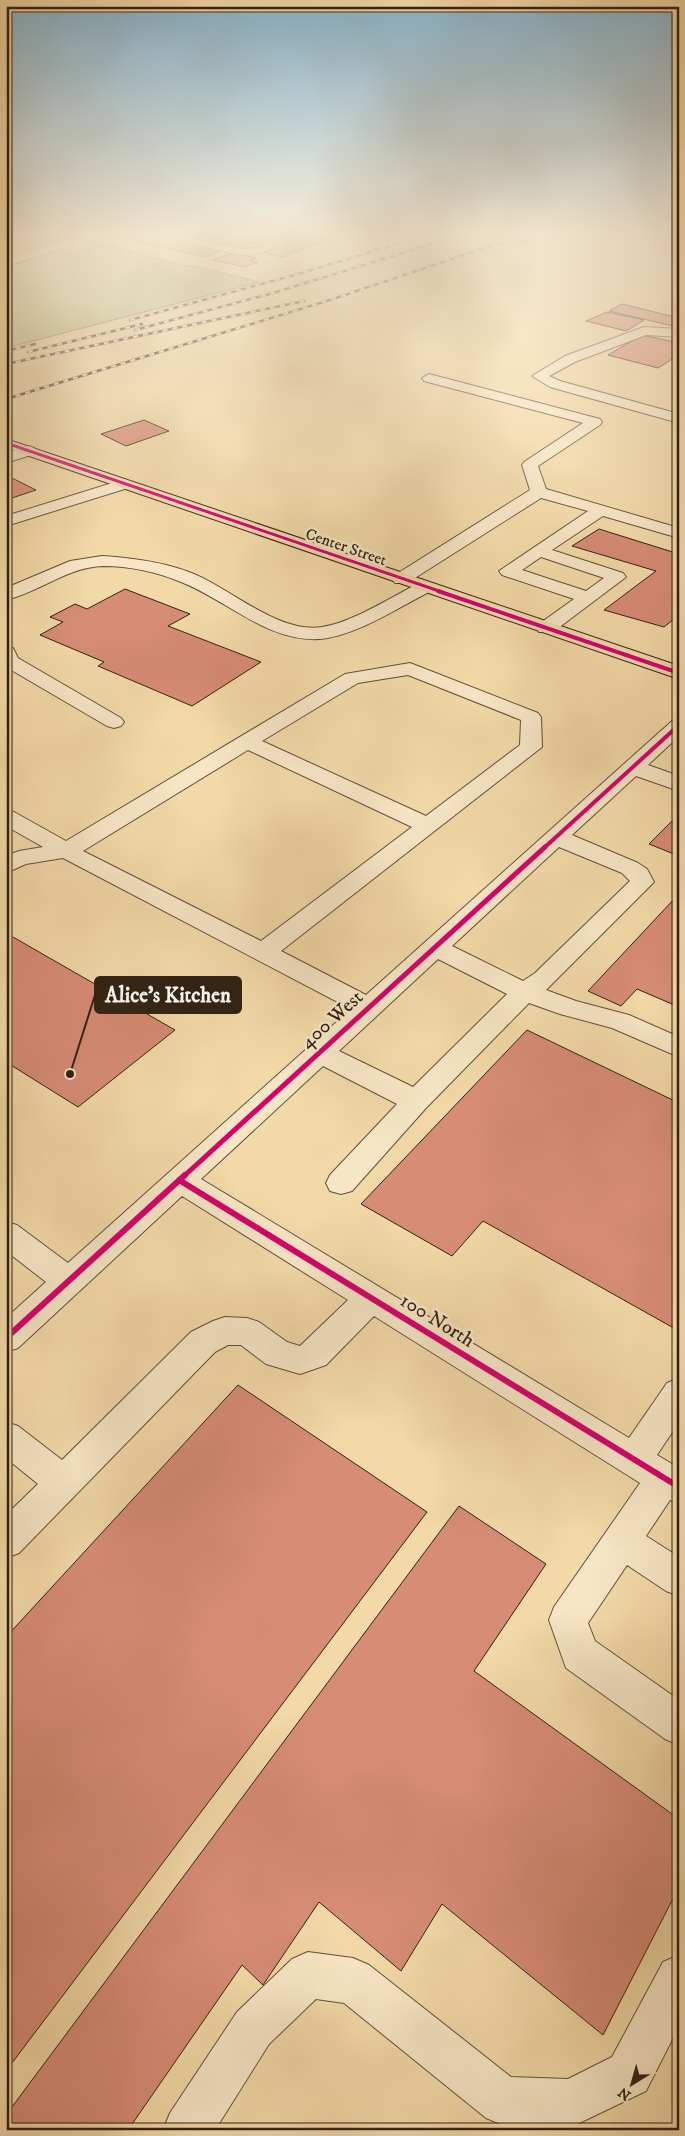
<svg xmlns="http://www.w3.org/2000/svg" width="685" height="2136" font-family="'IM FELL DW Pica',serif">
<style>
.green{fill:#babf88;stroke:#75704e}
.building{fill:#d78c76;stroke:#302113}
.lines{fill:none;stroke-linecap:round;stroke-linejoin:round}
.minor-casing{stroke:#614f38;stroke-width:2}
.major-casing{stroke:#302113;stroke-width:2}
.highway-casing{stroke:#302113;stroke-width:2}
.minor{fill:#f7e6c6;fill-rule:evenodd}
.major{fill:#f3d9a8;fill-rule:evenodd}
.highway{fill:#f3d9a8;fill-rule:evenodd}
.rail-casing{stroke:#302113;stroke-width:2.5}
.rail{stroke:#f7e6c6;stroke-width:2;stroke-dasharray:5;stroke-linecap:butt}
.cycleway-far3-casing{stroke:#f7e6c6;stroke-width:5}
.cycleway-far2-casing{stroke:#f7e6c6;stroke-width:6}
.cycleway-far1-casing{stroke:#f7e6c6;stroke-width:8}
.cycleway-casing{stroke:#f7e6c6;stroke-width:9}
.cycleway-far3{stroke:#d6006c;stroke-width:3}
.cycleway-far2{stroke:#d6006c;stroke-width:4}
.cycleway-far1{stroke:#d6006c;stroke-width:5}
.cycleway{stroke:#d6006c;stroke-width:6}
.labels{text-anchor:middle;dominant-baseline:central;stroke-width:5;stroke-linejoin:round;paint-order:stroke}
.far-street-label{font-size:16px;fill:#302113;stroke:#f7e6c6}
.street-label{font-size:20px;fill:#302113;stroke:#f7e6c6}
.leader{fill:none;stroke:#302113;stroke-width:2}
.callout-dot{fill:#302113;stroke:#f7e6c6;stroke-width:2}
.callout{fill:#302113;stroke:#302113;stroke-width:2}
.callout-label{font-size:21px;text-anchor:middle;font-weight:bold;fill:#fff}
</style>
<rect width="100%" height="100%" fill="#f3d9a8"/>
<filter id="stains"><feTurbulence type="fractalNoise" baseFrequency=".004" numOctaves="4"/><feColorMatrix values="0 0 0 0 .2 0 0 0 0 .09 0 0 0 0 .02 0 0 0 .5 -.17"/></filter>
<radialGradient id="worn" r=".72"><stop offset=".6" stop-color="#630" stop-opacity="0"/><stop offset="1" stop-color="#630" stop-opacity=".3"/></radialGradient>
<path class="green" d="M57 235H71L6 256V249Z
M103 246 116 247 184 266H195L259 282 6 348V265L39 255 74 252Z"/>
<path class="building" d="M109 235H149L221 251 205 257Z
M225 235H274L240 247 210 240Z
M308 235H339L283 257 262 252Z
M238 254 256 258 250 260 258 262 244 267 213 260 226 255Z
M622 304 679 318V322L673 326 609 311Z
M607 312 644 320 626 331 586 321Z
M642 335 679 343V355L658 368 608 355Z
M144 420 169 431 126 446 101 434Z
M12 478 36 490 6 500V480Z
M599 529 679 554V615L664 627 604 610 656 571 572 546Z
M125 589 190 614 168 626 261 662 192 706 98 666 104 662 40 635 63 622 50 617 75 604 87 609Z
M679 816V856L649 844 676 817Z
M676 897 679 898V1007L637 989 621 1006 588 991Z
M6 933 175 1030 78 1107 6 1062Z
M527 1030 679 1103V1331L483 1221 452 1256 361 1204Z
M238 1385 427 1512 6 2071V1637Z
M459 1506 546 1564 474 1671 679 1819V1887L603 2035 442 1904 401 1971 319 1902 263 1985 242 1965 128 2130H6V2115Z"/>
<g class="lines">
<defs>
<path id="minor" d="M88 235H110L108 237 73 245 6 266V259L66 240Z
M154 235H176L242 249 254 248 290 235H306L260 253 242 255 160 238Z
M644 327 679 329V337L646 335 575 362 549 376 560 381 679 414V423L550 387 532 376 565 356Z
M429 374 600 419 602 422 600 425 538 466 546 489 679 528V538L603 516 552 550 623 573 626 577 553 632H539L537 628 539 624 574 599 502 575 499 571 588 511 541 498 407 583H395L392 579 395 575 530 490 522 465 524 462 583 423 424 381 422 378ZM541 557 604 578 586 591 522 570Z
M29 446 34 448 37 451 34 454 6 463V453Z
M125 479 133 484 131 487 6 526V516Z
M102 556C133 558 165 562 194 574 232 590 280 634 322 627 351 623 392 597 419 583H431L434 587 431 591C399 607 356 636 320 639 267 642 227 600 181 582 157 572 129 566 103 566 68 567 39 592 6 600V588L70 561Z
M6 646 13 648 18 658 121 718 124 722 121 726 114 728 107 726 6 667Z
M410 663 538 713 541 717 542 747 281 951 366 995 672 721 679 719V736L648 765 679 776V791L636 776 572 835 638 863 647 869 654 882 546 990 576 1001 629 1015 679 1037V1057L612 1028 560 1014 529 1003 426 1108 352 1191 341 1194 330 1191 326 1183 330 1175 397 1104 323 1066 201 1179 629 1438 667 1383 679 1378V1422L657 1455 679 1468V1503L670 1500 646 1536 679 1557V1596L666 1591 627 1565 588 1623 595 1641 679 1700V1745L665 1739 566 1668 549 1620 554 1607 640 1483 374 1316 326 1365 300 1374 266 1364 241 1345H228L215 1352 19 1553 6 1558V1515L38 1484 6 1458V1422L18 1426 62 1460 191 1332 213 1321 225 1317 247 1318 259 1322 287 1342 300 1346 348 1300 182 1196 18 1348 6 1352V1318L46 1282 6 1251V1222L17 1225 68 1263 351 1009 63 858 26 864 6 873V856L19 851 43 847 6 826V810L14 812 66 841 345 674ZM408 675 521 720 520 745 426 816 262 741 358 683ZM248 750 412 827 261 941 83 851ZM559 847 622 873 630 881 535 973 523 981 452 946ZM438 959 507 994 413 1087 339 1051Z
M308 1952 353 1958 369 1965 511 2077 568 2079 612 2057 663 1962 679 1955V2026L646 2091 571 2127 503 2125 486 2118 344 2003 316 1999 269 2044 215 2130H163L170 2113 237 2012 292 1959Z"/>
<path id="major" d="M6 439 679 666V679L6 448Z"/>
<path id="highway" d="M6 235H26L6 242Z"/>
</defs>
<use href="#minor" class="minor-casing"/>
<use href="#major" class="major-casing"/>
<use href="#highway" class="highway-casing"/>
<use href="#minor" class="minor"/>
<use href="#major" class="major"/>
<use href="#highway" class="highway"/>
<defs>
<path id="rail" d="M518 245 537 235
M130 320 298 274 427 235
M135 330 273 293 461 235
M6 351 35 344
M28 352 142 324
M6 364 304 301
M6 399 330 300 523 235"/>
</defs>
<use href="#rail" class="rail-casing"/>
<use href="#rail" class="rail"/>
<defs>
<path id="cycleway-far3" d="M6 443 442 592"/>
<path id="cycleway-far2" d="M438 591 679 673
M544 848 679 725"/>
<path id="cycleway-far1" d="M183 1177 545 847"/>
<path id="cycleway" d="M179 1180 679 1487
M6 1338 185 1175"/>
</defs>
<use href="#cycleway-far3" class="cycleway-far3-casing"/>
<use href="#cycleway-far2" class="cycleway-far2-casing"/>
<use href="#cycleway-far1" class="cycleway-far1-casing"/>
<use href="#cycleway" class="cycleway-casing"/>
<use href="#cycleway-far3" class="cycleway-far3"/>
<use href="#cycleway-far2" class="cycleway-far2"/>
<use href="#cycleway-far1" class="cycleway-far1"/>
<use href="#cycleway" class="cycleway"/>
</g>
<linearGradient id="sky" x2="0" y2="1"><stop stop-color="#89b6d0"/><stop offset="0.44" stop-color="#faeed8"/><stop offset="1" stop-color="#faeed8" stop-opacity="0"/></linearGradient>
<rect width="685" height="534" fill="url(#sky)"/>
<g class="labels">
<g class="far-street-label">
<text transform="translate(346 547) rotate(19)">Center Street</text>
</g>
<g class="street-label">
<text transform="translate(332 1020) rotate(-42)">400 West</text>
<text transform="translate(437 1321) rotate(32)">100 North</text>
</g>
</g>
<path class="leader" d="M70 1074L95 995"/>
<circle class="callout-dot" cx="70" cy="1074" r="5"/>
<rect class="callout" x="95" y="977" width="146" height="36" rx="5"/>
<g class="callout-label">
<text x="168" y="1002">Alice's Kitchen</text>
</g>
<rect width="685" height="2136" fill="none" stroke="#f3d9a8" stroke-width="25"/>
<rect x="8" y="8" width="670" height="2121" fill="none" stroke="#302113" stroke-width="2.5"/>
<rect x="12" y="12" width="660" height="2111" fill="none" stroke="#302113"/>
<g transform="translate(632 2084) rotate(217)" stroke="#f7e6c6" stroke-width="4" paint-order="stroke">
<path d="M0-4L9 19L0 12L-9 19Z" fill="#302113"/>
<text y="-8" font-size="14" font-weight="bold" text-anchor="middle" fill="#302113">N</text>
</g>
<rect width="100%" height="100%" filter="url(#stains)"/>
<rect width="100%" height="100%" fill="url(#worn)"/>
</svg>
